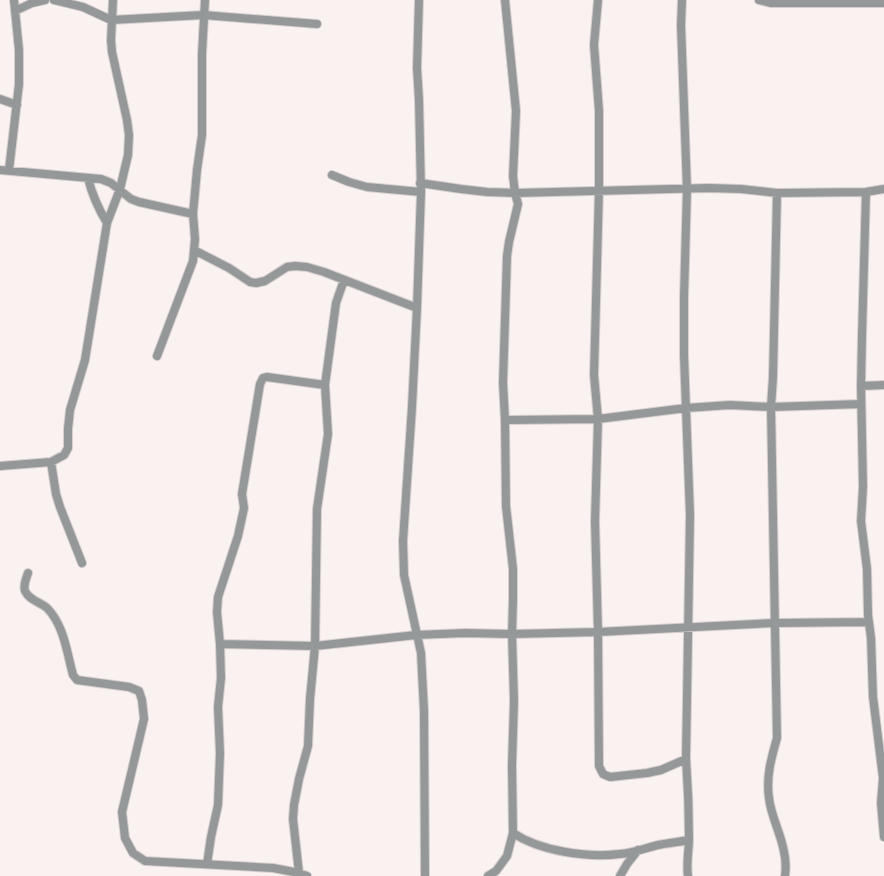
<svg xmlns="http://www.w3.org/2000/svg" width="884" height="876" font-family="Rubik,sans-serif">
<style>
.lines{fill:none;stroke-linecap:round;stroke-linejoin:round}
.street-casing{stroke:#d6cfce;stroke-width:10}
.street{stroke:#959899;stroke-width:8}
</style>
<rect width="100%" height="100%" fill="#f9f2f1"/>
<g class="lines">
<defs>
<path id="street" d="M54 0 83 7 111 20 203 15 317 24
M419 0 417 68 419 100 421 192 417 308 412 407 403 541 404 575 421 653 424 711 425 876
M598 0 594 45 599 111V190L594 375 598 419 595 521 598 632 599 766 603 774 610 777 647 773 661 770 686 759
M682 0 681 25 687 189 684 298V355L690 515 686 759C688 786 689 812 689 838 689 851 686 863 688 876
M759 0 771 3H884
M15 11 32 3 45 0
M0 99 17 105
M0 170 101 179 111 183 131 199 139 202 193 214
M9 170 19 84V50L14 0
M332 175 349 182 367 187 421 192
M88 178C92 195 98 208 107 223
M420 183 461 189 487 192 515 193 709 188 741 189 777 193 866 192 884 189
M866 192 862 336 861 386 863 487 861 521 867 569 868 615 871 638 873 697 883 778 881 803 884 837
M777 193 773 377 771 407 777 738C771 759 766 777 769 798 771 817 781 833 784 852 786 860 786 868 785 876
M194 250 229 268 250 282 256 283 265 281 287 267 295 266 307 267 324 272 417 308
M157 356 193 261 195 239 193 214 197 170 202 135V54L205 0
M861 386 884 385
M505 420 598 419 686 408 730 405 771 407 861 404
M0 466 51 462
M82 563 60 507 56 494 51 462 64 455 68 448V429L70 410 85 360 107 223 120 189 128 155 129 135 127 120 112 52 111 40 113 0
M28 573C26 579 23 585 25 591 29 600 40 602 47 608 64 625 67 653 73 675L77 680 129 687 139 691 142 700 144 719 122 812 125 838 133 853 145 861 273 868 299 873 307 876
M220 644 315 646 416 635 465 633 512 634 598 632 774 623 869 622
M513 833C540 851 587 858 620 854 633 853 646 848 658 845 668 843 679 842 689 840
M207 864 211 837 218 805 220 753 218 707 221 678 220 644 217 612 218 597 238 536 244 508 242 494 260 384 263 378 267 377 325 385
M299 873 293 819 294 805 299 779 308 746 310 699 315 646 317 509 328 434 325 385 336 303 344 280
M488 876 496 871 507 856 513 833 512 766 514 701 512 634 513 600V569L506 506 505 420 503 383 507 256 509 242 518 204 515 193 513 176 516 111 505 0
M620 876 627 864 638 850"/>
</defs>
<use href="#street" class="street-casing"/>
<use href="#street" class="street"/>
</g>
</svg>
